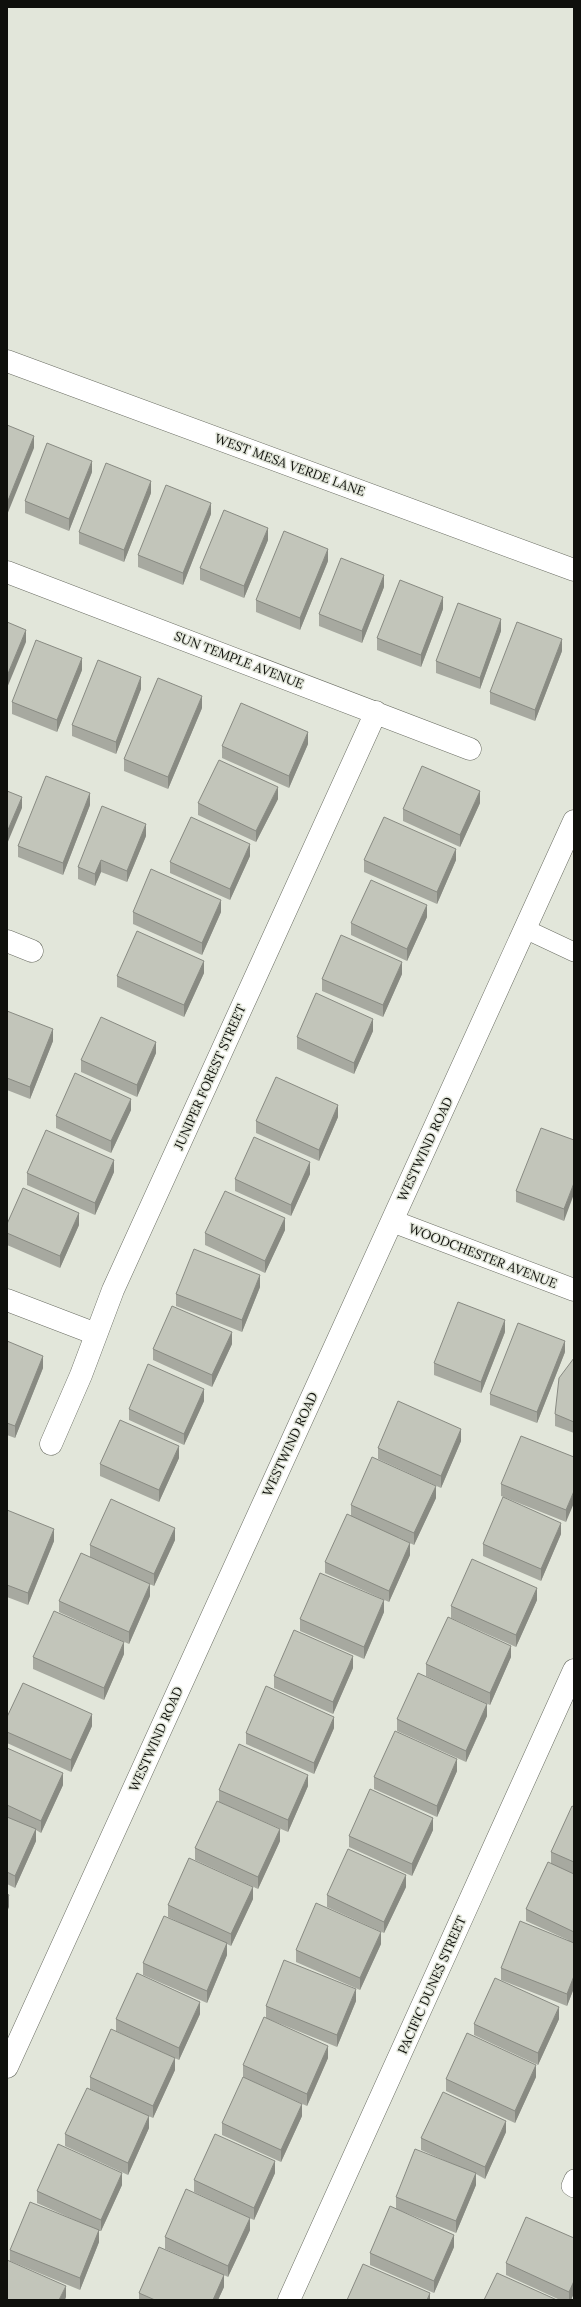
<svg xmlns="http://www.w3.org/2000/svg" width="581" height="2307" font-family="Lora,serif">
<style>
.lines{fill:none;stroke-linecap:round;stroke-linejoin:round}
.service-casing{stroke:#6a6d63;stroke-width:20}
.minor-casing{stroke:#6a6d63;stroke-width:23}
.tertiary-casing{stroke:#6a6d63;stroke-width:23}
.service{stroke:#fff;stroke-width:19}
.minor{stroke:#fff;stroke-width:22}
.tertiary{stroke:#fff;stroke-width:22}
.wall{fill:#a7a9a0}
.shaded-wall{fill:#888a82}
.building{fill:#c2c5ba;stroke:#888a82}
.labels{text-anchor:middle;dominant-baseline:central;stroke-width:3;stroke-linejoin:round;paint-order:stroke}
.street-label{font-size:13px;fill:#0f100c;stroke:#e2e6da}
</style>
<rect width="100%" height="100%" fill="#e2e6da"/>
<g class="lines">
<defs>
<path id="service" d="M525 929 574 952
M574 2179 571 2186 574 2188"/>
<path id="minor" d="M7 572 470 749
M7 941 32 951
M392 1221 574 1290
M7 1300 96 1334
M51 1444 81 1375 113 1290 376 712
M7 2067 574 821
M289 2300 574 1670"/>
<path id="tertiary" d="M7 361 574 570"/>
</defs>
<use href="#service" class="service-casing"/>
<use href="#minor" class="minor-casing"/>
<use href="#tertiary" class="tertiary-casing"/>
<use href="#service" class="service"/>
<use href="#minor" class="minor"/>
<use href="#tertiary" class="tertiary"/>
</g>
<path class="wall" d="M92 472 69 531 25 513V501Z
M151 493 124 562 79 544V532Z
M211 514 183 585 138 567V555Z
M268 540 244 598 200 580V568Z
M328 561 300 630 256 612V600Z
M384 587 362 643 319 626V614Z
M443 609 421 667 377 650V638Z
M501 631 480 689 436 673V661Z
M562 651 535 721 490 704V692Z
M82 670 57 732 12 714V702Z
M141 689 116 754 72 736V725Z
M202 708 168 789 124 771V759Z
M308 744 289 788 222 758V746Z
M278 799 256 842 198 815V803Z
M480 803 460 847 403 821V809Z
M90 805 63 875 18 857V846Z
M146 836 127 882 101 872 95 886 78 879V867Z
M250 856 230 900 170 873V862Z
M364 860H456L437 904 364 872Z
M133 912H221L202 955 133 924Z
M427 917 407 961 351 935V923Z
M204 973 184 1017 117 987V976Z
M402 974 383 1017 322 991V979Z
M7 1012 53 1041 30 1099 7 1090Z
M373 1031 354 1074 297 1049V1037Z
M156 1053 137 1097 81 1072V1060Z
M131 1110 111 1153 56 1128V1116Z
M338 1117 319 1161 256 1133V1121Z
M574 1140 564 1221 516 1202V1191Z
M114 1172 95 1215 27 1185V1173Z
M310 1174 291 1216 235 1191V1179Z
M7 1224 79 1225 60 1268 7 1245Z
M285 1230 265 1273 205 1245V1233Z
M260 1287 242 1332 176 1306V1294Z
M505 1332 481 1393 434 1375V1363Z
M7 1341 43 1368 15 1438 7 1435Z
M232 1344 212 1387 153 1360V1349Z
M565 1352 537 1423 490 1405V1394Z
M574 1358V1433L555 1426V1414Z
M204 1401 184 1445 129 1420V1409Z
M461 1441 441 1488 378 1459V1448Z
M574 1457 566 1522 501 1496V1484Z
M179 1458 159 1502 100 1476V1464Z
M436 1498 414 1545 398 1537 410 1555 389 1602 325 1573V1562L351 1516V1505Z
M7 1510 54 1541 28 1605 7 1597Z
M561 1534 541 1581 483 1556V1544Z
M175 1540 154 1586 90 1557V1545Z
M150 1596 129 1644 59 1612V1601Z
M537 1600 516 1647 451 1618V1606Z
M384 1612 364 1659 300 1631V1619Z
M124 1654 104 1700 33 1669V1657Z
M511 1657 490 1705 426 1676V1664Z
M353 1668 333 1714 274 1688V1676Z
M487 1716 466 1762 397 1731V1719Z
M7 1717 92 1726 71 1772 7 1743Z
M334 1728 314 1774 246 1744V1733Z
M7 1748 63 1785 41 1833 36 1830V1841L15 1888 7 1884Z
M457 1771 437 1817 374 1789V1777Z
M308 1786 288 1832 219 1802V1790Z
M574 1807V1988L567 2006 501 1980V1968L568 1940 526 1921V1909L551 1864V1852Z
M433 1830 412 1876 349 1847V1836Z
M280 1841 258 1889 195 1860V1848Z
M406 1887 384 1933 327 1907V1895Z
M253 1899 231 1946 227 1944V1955L207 2003 143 1975V1963L204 1934 168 1917V1905Z
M381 1944 360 1990 296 1962V1950Z
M356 2001 337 2047 266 2018V2006Z
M200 2014 179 2060 116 2031V2019Z
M559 2019 538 2065 474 2035V2024Z
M328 2058 307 2106 243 2077V2065Z
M175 2070 153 2118 90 2089V2077Z
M536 2077 515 2123 446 2091V2079Z
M302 2116 281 2162 222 2135V2123Z
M149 2128 128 2175 65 2146V2134Z
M506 2132 485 2179 476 2174V2185L456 2233 396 2209V2197L457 2166 421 2150V2138Z
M275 2173 254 2220 194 2192V2180Z
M122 2185 101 2231H99V2242L80 2290 10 2261V2250L88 2226 37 2203V2191Z
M250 2230 228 2277 224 2275V2287L218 2300H139V2293L202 2265 165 2249V2237Z
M574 2238V2293L571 2300H560L506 2275V2263Z
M454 2247 434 2293 370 2265V2253Z"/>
<path class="shaded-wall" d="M34 436V448L7 515V503Z
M92 461V472L69 531V519Z
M151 481V493L124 562V550Z
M211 503V514L183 585V573Z
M268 528V540L244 598V586Z
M328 549V561L300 630V618Z
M384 575V587L362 643V631Z
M443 597V609L421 667V655Z
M501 619V631L480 689V678Z
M26 630V642L7 688V676Z
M562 639V651L535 721V710Z
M82 658V670L57 732V720Z
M141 677V689L116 754V742Z
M202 696V708L168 789V777Z
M308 732V744L289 788V776Z
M278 787V799L256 842V831Z
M480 791V803L460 847V835Z
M90 793V805L63 875V863Z
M22 797V808L7 844V832Z
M146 824V836L127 882V871Z
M250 844V856L230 900V889Z
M456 849V860L437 904V892Z
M101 860V872L95 886V874Z
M221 900V912L202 955V943Z
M427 905V917L407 961V949Z
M204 961V973L184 1017V1005Z
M402 962V974L383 1017V1005Z
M373 1019V1031L354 1074V1063Z
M53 1029V1041L30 1099V1087Z
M156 1042V1053L137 1097V1085Z
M131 1099V1110L111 1153V1141Z
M338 1105V1117L319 1161V1150Z
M114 1160V1172L95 1215V1203Z
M310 1162V1174L291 1216V1205Z
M574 1183V1194L564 1221V1209Z
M79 1213V1225L60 1268V1256Z
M285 1218V1230L265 1273V1261Z
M260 1275V1287L242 1332V1320Z
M505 1320V1332L481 1393V1382Z
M232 1332V1344L212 1387V1375Z
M565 1341V1352L537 1423V1412Z
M43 1356V1368L15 1438V1426Z
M204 1389V1401L184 1445V1434Z
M461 1429V1441L441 1488V1476Z
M179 1446V1458L159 1502V1490Z
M436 1486V1498L414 1545V1533Z
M574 1491V1503L566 1522V1510Z
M561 1523V1534L541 1581V1569Z
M175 1528V1540L154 1586V1574Z
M54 1529V1541L28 1605V1593Z
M410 1543V1555L389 1602V1591Z
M150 1584V1596L129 1644V1632Z
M537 1588V1600L516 1647V1635Z
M384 1600V1612L364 1659V1647Z
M124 1642V1654L104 1700V1688Z
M511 1646V1657L490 1705V1693Z
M353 1656V1668L333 1714V1702Z
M487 1704V1716L466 1762V1751Z
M92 1714V1726L71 1772V1760Z
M334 1717V1728L314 1774V1763Z
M457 1759V1771L437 1817V1806Z
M63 1773V1785L41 1833V1821Z
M308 1775V1786L288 1832V1820Z
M433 1818V1830L412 1876V1864Z
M36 1829V1841L15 1888V1876Z
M280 1829V1841L258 1889V1877Z
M406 1875V1887L384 1933V1922Z
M253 1887V1899L231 1946V1934Z
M9 1895V1907L7 1912V1900Z
M381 1932V1944L360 1990V1978Z
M227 1943V1955L207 2003V1991Z
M574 1976V1988L567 2006V1994Z
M356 1989V2001L337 2047V2035Z
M200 2002V2014L179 2060V2048Z
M559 2007V2019L538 2065V2053Z
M328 2046V2058L307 2106V2094Z
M175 2058V2070L153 2118V2106Z
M536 2065V2077L515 2123V2111Z
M302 2104V2116L281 2162V2150Z
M149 2116V2128L128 2175V2163Z
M506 2121V2132L485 2179V2167Z
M275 2161V2173L254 2220V2208Z
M122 2173V2185L101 2231V2220Z
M476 2173V2185L456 2233V2221Z
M250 2218V2230L228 2277V2266Z
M99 2230V2242L80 2290V2278Z
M454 2235V2247L434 2293V2281Z
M224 2275V2287L218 2300H213Z
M574 2281V2293L571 2300H569V2292Z
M66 2286V2297L65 2300H59Z
M430 2293V2300H427Z"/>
<path class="building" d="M7 425 34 436 7 503Z
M47 443 92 461 69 519 25 501Z
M106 463 151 481 124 550 79 532Z
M166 485 211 503 183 573 138 555Z
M224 510 268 528 244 586 200 568Z
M284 531 328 549 300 618 256 600Z
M341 558 384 575 362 631 319 614Z
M400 580 443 597 421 655 377 638Z
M458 603 501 619 480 678 436 661Z
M7 622 26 630 7 676Z
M517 622 562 639 535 710 490 692Z
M36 640 82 658 57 720 12 702Z
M98 660 141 677 116 742 72 725Z
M158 678 202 696 168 777 124 759Z
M241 703 308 732 289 776 222 746Z
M219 760 278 787 256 831 198 803Z
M422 766 480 791 460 835 403 809Z
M46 776 90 793 63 863 18 846Z
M7 791 22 797 7 832Z
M102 806 146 824 127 871 101 860 95 874 78 867Z
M191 817 250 844 230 889 170 862Z
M384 817 456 849 437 892 364 860Z
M151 869 221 900 202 943 133 912Z
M371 880 427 905 407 949 351 923Z
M137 931 204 961 184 1005 117 976Z
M341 935 402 962 383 1005 322 979Z
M316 993 373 1019 354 1063 297 1037Z
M7 1011 53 1029 30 1087 7 1078Z
M101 1017 156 1042 137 1085 81 1060Z
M75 1073 131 1099 111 1141 56 1116Z
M276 1077 338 1105 319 1150 256 1121Z
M541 1128 574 1140V1183L564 1209 516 1191Z
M46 1130 114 1160 95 1203 27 1173Z
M254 1137 310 1162 291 1205 235 1179Z
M23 1188 79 1213 60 1256 7 1233V1224Z
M225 1191 285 1218 265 1261 205 1233Z
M194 1249 260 1275 242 1320 176 1294Z
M458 1302 505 1320 481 1382 434 1363Z
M172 1306 232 1332 212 1375 153 1349Z
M518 1323 565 1341 537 1412 490 1394Z
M7 1341 43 1356 15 1426 7 1423Z
M574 1358V1422L555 1414 559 1378Z
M148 1364 204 1389 184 1434 129 1409Z
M398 1401 461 1429 441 1476 378 1448Z
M120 1420 179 1446 159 1490 100 1464Z
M521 1436 574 1457V1491L566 1510 501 1484Z
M372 1457 436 1486 414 1533 351 1505Z
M503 1497 561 1523 541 1569 483 1544Z
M111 1499 175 1528 154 1574 90 1545Z
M7 1510 54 1529 28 1593 7 1585Z
M347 1514 410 1543 389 1591 325 1562Z
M81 1553 150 1584 129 1632 59 1601Z
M472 1559 537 1588 516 1635 451 1606Z
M320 1573 384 1600 364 1647 300 1619Z
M54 1611 124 1642 104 1688 33 1657Z
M448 1617 511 1646 490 1693 426 1664Z
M294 1630 353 1656 333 1702 274 1676Z
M418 1673 487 1704 466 1751 397 1719Z
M23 1683 92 1714 71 1760 7 1732V1717Z
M266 1686 334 1717 314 1763 246 1733Z
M395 1731 457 1759 437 1806 374 1777Z
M239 1744 308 1775 288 1820 219 1790Z
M7 1748 63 1773 41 1821 7 1805Z
M370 1789 433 1818 412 1864 349 1836Z
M217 1801 280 1829 258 1877 195 1848Z
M572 1806 574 1807V1862L551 1852Z
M7 1817 36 1829 15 1876 7 1872Z
M348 1849 406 1875 384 1922 327 1895Z
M189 1858 253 1887 231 1934 168 1905Z
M548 1862 574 1874V1932L526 1909Z
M7 1894 9 1895 7 1900Z
M316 1903 381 1932 360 1978 296 1950Z
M164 1916 227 1943 207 1991 143 1963Z
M520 1921 574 1943V1976L567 1994 501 1968Z
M284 1960 356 1989 337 2035 266 2006Z
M137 1973 200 2002 179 2048 116 2019Z
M495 1978 559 2007 538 2053 474 2024Z
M264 2017 328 2046 307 2094 243 2065Z
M111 2029 175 2058 153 2106 90 2077Z
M467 2033 536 2065 515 2111 446 2079Z
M243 2077 302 2104 281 2150 222 2123Z
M87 2088 149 2116 128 2163 65 2134Z
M443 2092 506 2121 485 2167 421 2138Z
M215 2134 275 2161 254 2208 194 2180Z
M58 2144 122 2173 101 2220 37 2191Z
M415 2149 476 2173 456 2221 396 2197Z
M186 2189 250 2218 228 2266 165 2237Z
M30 2202 99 2230 80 2278 10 2250Z
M390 2206 454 2235 434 2281 370 2253Z
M526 2217 574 2238V2281L569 2292 506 2263Z
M159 2247 224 2275 213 2300H155L139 2293Z
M7 2260 66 2286 59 2300H7Z
M363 2264 430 2293 427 2300H347Z
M497 2273 557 2300H484Z"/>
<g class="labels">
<g class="street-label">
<text transform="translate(290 465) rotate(20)">WEST MESA VERDE LANE</text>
<text transform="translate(239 660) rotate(21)">SUN TEMPLE AVENUE</text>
<text transform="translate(210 1077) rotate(-66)">JUNIPER FOREST STREET</text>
<text transform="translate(425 1149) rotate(-65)">WESTWIND ROAD</text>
<text transform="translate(483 1256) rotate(21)">WOODCHESTER AVENUE</text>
<text transform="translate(290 1444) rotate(-65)">WESTWIND ROAD</text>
<text transform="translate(156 1739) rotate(-66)">WESTWIND ROAD</text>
<text transform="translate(432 1985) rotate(-66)">PACIFIC DUNES STREET</text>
</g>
</g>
<rect width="581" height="2307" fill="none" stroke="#0f100c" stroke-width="16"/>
</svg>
